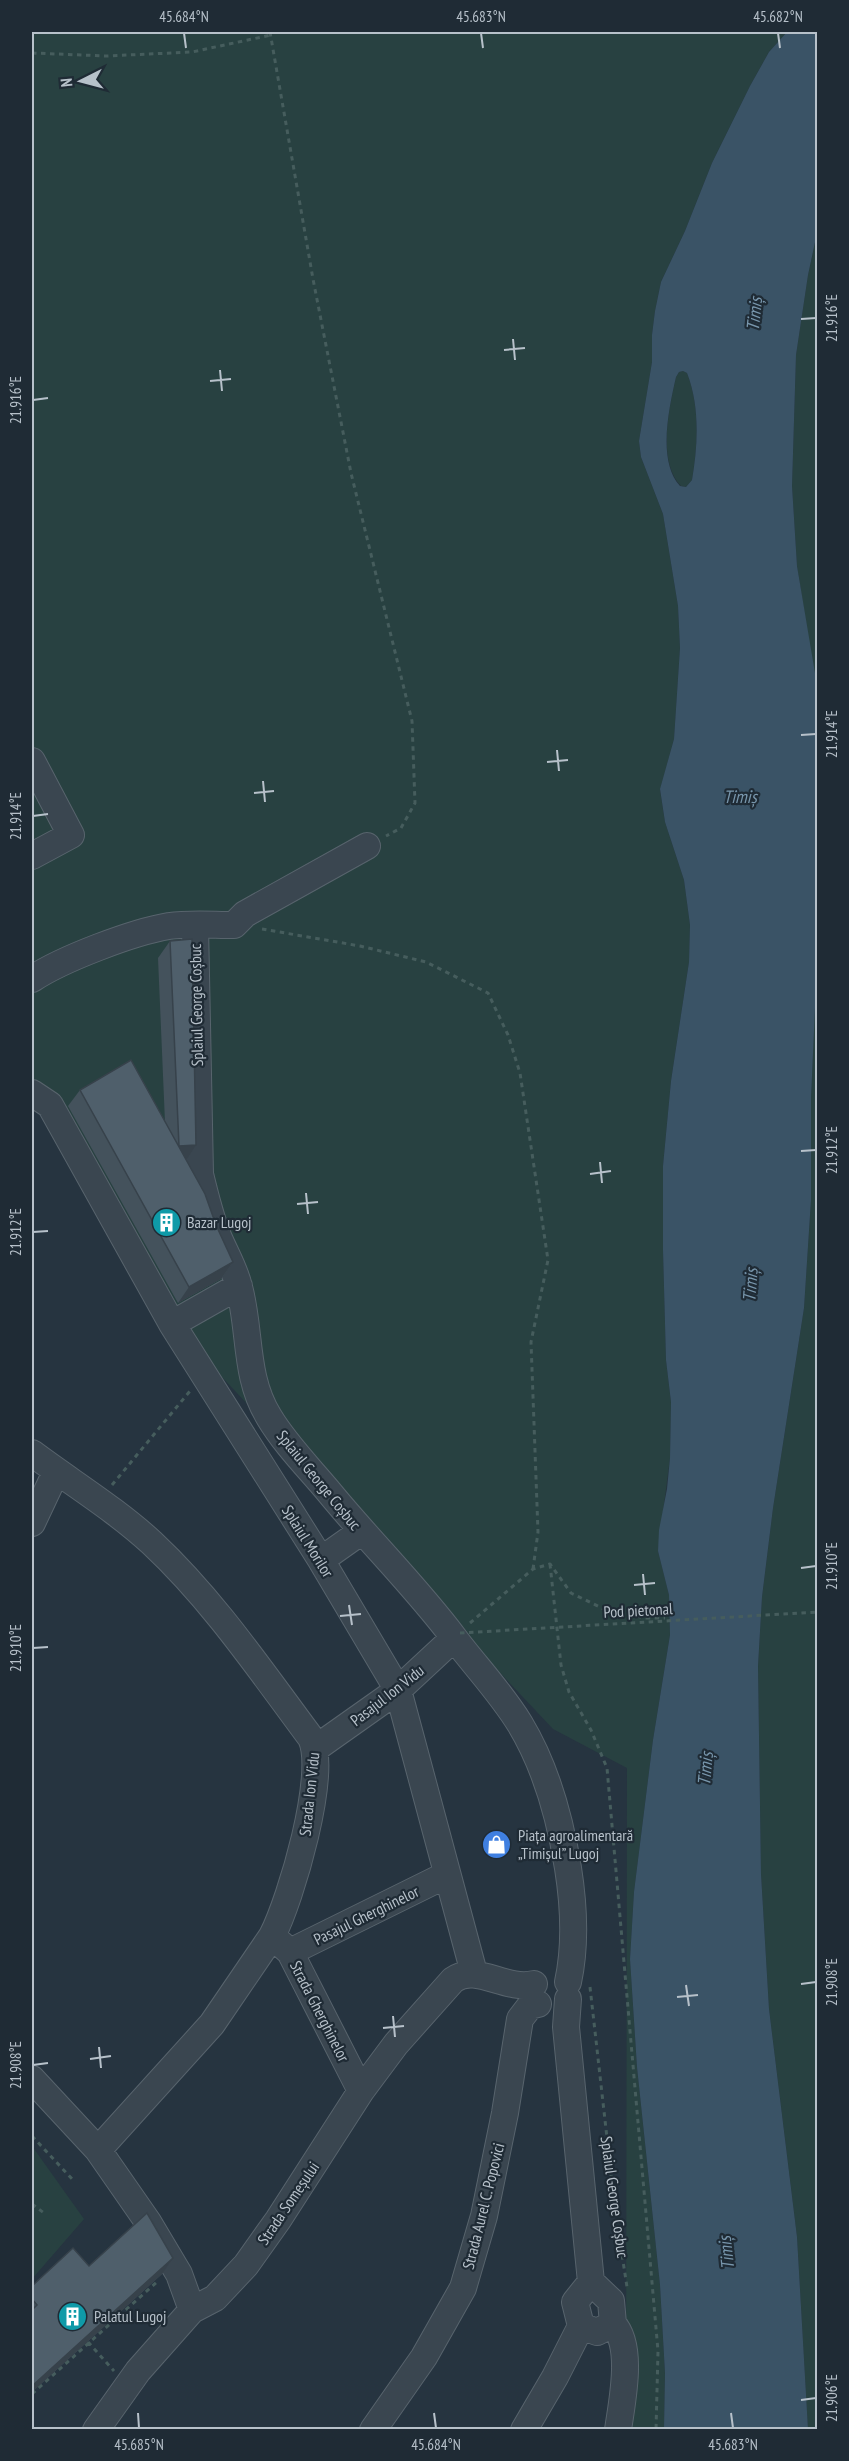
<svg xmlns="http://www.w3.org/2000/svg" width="849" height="2461" font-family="'PT Sans Narrow',sans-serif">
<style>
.green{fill:#284141}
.water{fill:#3a5366;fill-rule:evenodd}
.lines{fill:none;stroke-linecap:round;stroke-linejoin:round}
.minor-casing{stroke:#58646d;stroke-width:28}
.path{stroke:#465d5d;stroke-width:3;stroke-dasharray:4.5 4.5;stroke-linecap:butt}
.minor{stroke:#3a4650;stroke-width:26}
.path-bridge{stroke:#465d5d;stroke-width:3;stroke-dasharray:4.5 4.5;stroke-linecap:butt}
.wall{fill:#44525c}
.shaded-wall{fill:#37424b}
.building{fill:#4f5f6b;stroke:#37424b;stroke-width:1.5}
.ticks{fill:none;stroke:#b7c1ca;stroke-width:2}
.labels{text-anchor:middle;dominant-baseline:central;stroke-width:4.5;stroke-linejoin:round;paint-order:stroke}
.street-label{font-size:16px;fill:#b7c1ca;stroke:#1f2b35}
.poi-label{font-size:16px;fill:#b7c1ca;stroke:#1f2b35;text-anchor:start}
.water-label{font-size:18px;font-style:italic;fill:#7896ac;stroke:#1f2b35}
.neatline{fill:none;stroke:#b7c1ca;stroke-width:2}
.ticks-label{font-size:15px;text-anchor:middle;fill:#b7c1ca}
</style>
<rect width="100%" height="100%" fill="#263440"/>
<path class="green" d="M32 32H787L769 52 750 86 712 163 685 231 661 282 655 311 652 335V362L639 441 641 457 663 514 678 606 680 648 674 739 660 790 665 822 684 880 690 925 689 962 671 1081 663 1166V1250L666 1360 671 1402 670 1458 658 1551 669 1595 670 1635 653 1740 634 1892 630 1959 637 2067 660 2285 665 2373 664 2429H626L627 1768 553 1729 172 1324 32 1093Z
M817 233V691L797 566 792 486 796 355 808 275Z
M683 371 687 373C700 406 698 445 692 480L686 487 681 486C657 461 669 408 676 377L679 372Z
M817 941 818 2429 808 2430 797 2237 769 2009 761 1874 758 1666 762 1597 773 1508 804 1308 811 1200V1098Z
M32 2146 84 2219 32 2279Z"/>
<path class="water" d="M787 32H818L817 233 808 275 796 355 792 486 797 566 818 691V941L811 1098V1200L804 1308 773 1508 762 1597 758 1666 761 1874 769 2009 797 2237 808 2429H664L665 2373 660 2285 637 2067 630 1959 634 1892 653 1740 670 1635 669 1595 658 1551 659 1530 667 1489 670 1458 671 1402 666 1360 663 1250V1166L671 1081 689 962 690 925 684 880 665 822 660 789 674 739 680 648 678 606 663 514 641 457 639 441 652 362V335L655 311 661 282 685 231 712 163 750 86 769 52ZM683 371 687 373C700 406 698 445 692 480L686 487 680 486C657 461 669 408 676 377L679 372Z"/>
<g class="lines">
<defs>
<path id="minor" d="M32 761 71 835 32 856
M195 925 200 1174C205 1195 210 1216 218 1236 225 1253 235 1269 239 1287 251 1331 244 1377 269 1417 285 1444 309 1468 329 1492 370 1542 417 1588 455 1639 477 1668 501 1693 520 1724 546 1767 560 1818 568 1868 574 1906 576 1945 568 1982
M32 979C62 959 133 932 169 926 190 923 213 925 234 925L245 914 367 846
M32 1093 50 1105 172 1324 321 1560 398 1690 474 1973
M172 1324 239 1286
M32 1453C72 1483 115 1509 152 1543 213 1600 261 1671 311 1738 328 1774 291 1899 272 1936L212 2024 98 2150
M32 1523 56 1472
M321 1560 362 1531
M316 1748 398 1690 454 1638
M272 1936 290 1952 361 2091
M290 1952 442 1877
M568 1999 566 2027 591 2282 611 2301 613 2324 597 2332 581 2326 575 2302 591 2282
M32 2079 98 2150 148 2222 179 2274 192 2310
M613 2324C634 2346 622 2401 618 2430
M96 2430 138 2371 192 2310 215 2298 246 2265 278 2220 361 2091 396 2044 453 1980C476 1963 505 1991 534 1984
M373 2430 424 2357 463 2288 484 2216 505 2113 520 2019 530 2006 538 2004
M524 2430 555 2377 581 2326"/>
</defs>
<use href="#minor" class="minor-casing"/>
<path class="path" d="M270 32 313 279 351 473 412 721 415 803 401 828 386 836
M32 53 106 56 192 52 271 35
M262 929 360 946 426 962 488 993 508 1035 520 1073 548 1260 531 1342 538 1532 533 1569
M112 1485 190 1391
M550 1564 561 1665 569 1692 591 1730 607 1768 658 2351 656 2430
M470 1623 533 1569 550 1564 571 1593 608 1611 646 1618H665
M590 1987 615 2209 627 2287
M32 2136 73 2180
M32 2204 44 2213
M88 2342 114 2371
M32 2394 159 2280"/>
<use href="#minor" class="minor"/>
<path class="path-bridge" d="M460 1633 818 1612"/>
</g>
<path class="wall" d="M170 941 186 1160 233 1262 221 1279 178 1303 68 1106 80 1090 165 1122 158 958Z
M89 2266 162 2274 32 2392V2286Z"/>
<path class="shaded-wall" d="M196 1145 185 1162 179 1146Z
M233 1262 221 1279 178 1303 189 1287Z
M173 2258 162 2274 32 2392V2386Z"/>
<path class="building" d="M192 939 196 1145 179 1146 170 941Z
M131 1060 205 1194 216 1225 233 1262 189 1287 80 1090Z
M147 2213 173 2258 32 2386V2310L37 2305 32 2299V2286L73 2248 89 2266Z"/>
<path class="ticks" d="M184 33 186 48M481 33 483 48M778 33 780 48M801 319 816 318M513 339 515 360M504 350 525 348M220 370 222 391M210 381 231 379M33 400 48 398M801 735 816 734M557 750 559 771M547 762 568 760M263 781 265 802M254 793 274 791M33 816 48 814M801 1151 816 1150M600 1162 602 1183M590 1174 611 1171M306 1193 308 1214M297 1204 318 1202M33 1232 48 1231M801 1568 816 1566M643 1574 645 1595M634 1585 655 1583M349 1605 352 1625M340 1616 361 1614M33 1648 48 1647M801 1984 816 1982M686 1985 689 2006M677 1997 698 1995M393 2016 395 2037M383 2028 404 2026M99 2047 101 2068M90 2059 111 2056M33 2065 48 2063M801 2400 816 2398M138 2413 139 2428M434 2413 436 2428M731 2413 733 2428"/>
<defs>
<symbol id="building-disc" viewBox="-11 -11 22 22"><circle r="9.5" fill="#0f9aa8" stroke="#1f2b35"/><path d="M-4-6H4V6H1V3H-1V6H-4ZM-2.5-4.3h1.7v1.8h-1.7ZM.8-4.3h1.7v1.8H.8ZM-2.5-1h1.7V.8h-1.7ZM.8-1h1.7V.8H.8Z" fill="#fff"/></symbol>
<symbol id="shop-disc" viewBox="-11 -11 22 22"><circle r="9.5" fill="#3f7fe0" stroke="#1f2b35"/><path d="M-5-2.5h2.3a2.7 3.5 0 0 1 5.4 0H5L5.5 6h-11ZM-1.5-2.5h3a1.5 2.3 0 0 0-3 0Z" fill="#fff"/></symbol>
</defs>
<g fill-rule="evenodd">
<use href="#building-disc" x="150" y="1206" width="33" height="33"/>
<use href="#shop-disc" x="480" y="1828" width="33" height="33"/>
<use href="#building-disc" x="56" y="2300" width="33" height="33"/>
</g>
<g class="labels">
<g class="street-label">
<text transform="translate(196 1005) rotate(-91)">Splaiul George Coșbuc</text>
<text transform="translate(319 1480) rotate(51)">Splaiul George Coșbuc</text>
<text transform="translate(308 1541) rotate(58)">Splaiul Morilor</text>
<text transform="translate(638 1610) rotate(-3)">Pod pietonal</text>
<text transform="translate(387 1695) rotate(-38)">Pasajul Ion Vidu</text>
<text transform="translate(309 1794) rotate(-84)">Strada Ion Vidu</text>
<text transform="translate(366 1915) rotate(-26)">Pasajul Gherghinelor</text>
<text transform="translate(320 2011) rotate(63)">Strada Gherghinelor</text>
<text transform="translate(615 2197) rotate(82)">Splaiul George Coșbuc</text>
<text transform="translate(288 2203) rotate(-56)">Strada Someșului</text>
<text transform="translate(483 2206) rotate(-76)">Strada Aurel C. Popovici</text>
</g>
<g class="poi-label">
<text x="187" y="1222">Bazar Lugoj</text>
<text x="518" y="1835">Piața agroalimentară<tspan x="518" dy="18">„Timișul” Lugoj</tspan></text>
<text x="94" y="2316">Palatul Lugoj</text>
</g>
<g class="water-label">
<text transform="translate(754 314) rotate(-84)">Timiș</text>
<text x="740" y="796">Timiș</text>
<text transform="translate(750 1285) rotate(-86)">Timiș</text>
<text transform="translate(705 1769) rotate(-85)">Timiș</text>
<text transform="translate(726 2253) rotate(-96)">Timiș</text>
</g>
</g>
<rect width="849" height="2461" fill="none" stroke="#1f2b35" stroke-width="66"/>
<g transform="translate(81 81) rotate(264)" stroke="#1f2b35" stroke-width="4.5" paint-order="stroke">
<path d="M0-4.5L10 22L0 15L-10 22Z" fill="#b7c1ca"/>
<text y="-9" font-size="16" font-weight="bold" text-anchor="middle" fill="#b7c1ca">N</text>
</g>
<rect x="33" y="33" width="783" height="2395" class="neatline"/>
<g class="ticks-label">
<text x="184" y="22">45.684°N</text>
<text x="481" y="22">45.683°N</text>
<text x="778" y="22">45.682°N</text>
<text transform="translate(832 318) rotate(-90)" y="5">21.916°E</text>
<text transform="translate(16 400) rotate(-90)" y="5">21.916°E</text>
<text transform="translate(832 734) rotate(-90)" y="5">21.914°E</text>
<text transform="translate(16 816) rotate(-90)" y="5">21.914°E</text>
<text transform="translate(832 1150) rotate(-90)" y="5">21.912°E</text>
<text transform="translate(16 1232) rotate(-90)" y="5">21.912°E</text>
<text transform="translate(832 1566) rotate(-90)" y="5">21.910°E</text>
<text transform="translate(16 1648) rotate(-90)" y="5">21.910°E</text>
<text transform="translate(832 1982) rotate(-90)" y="5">21.908°E</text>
<text transform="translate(16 2065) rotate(-90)" y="5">21.908°E</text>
<text transform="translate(832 2398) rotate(-90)" y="5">21.906°E</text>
<text x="139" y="2450">45.685°N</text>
<text x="436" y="2450">45.684°N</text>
<text x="733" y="2450">45.683°N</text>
</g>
</svg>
